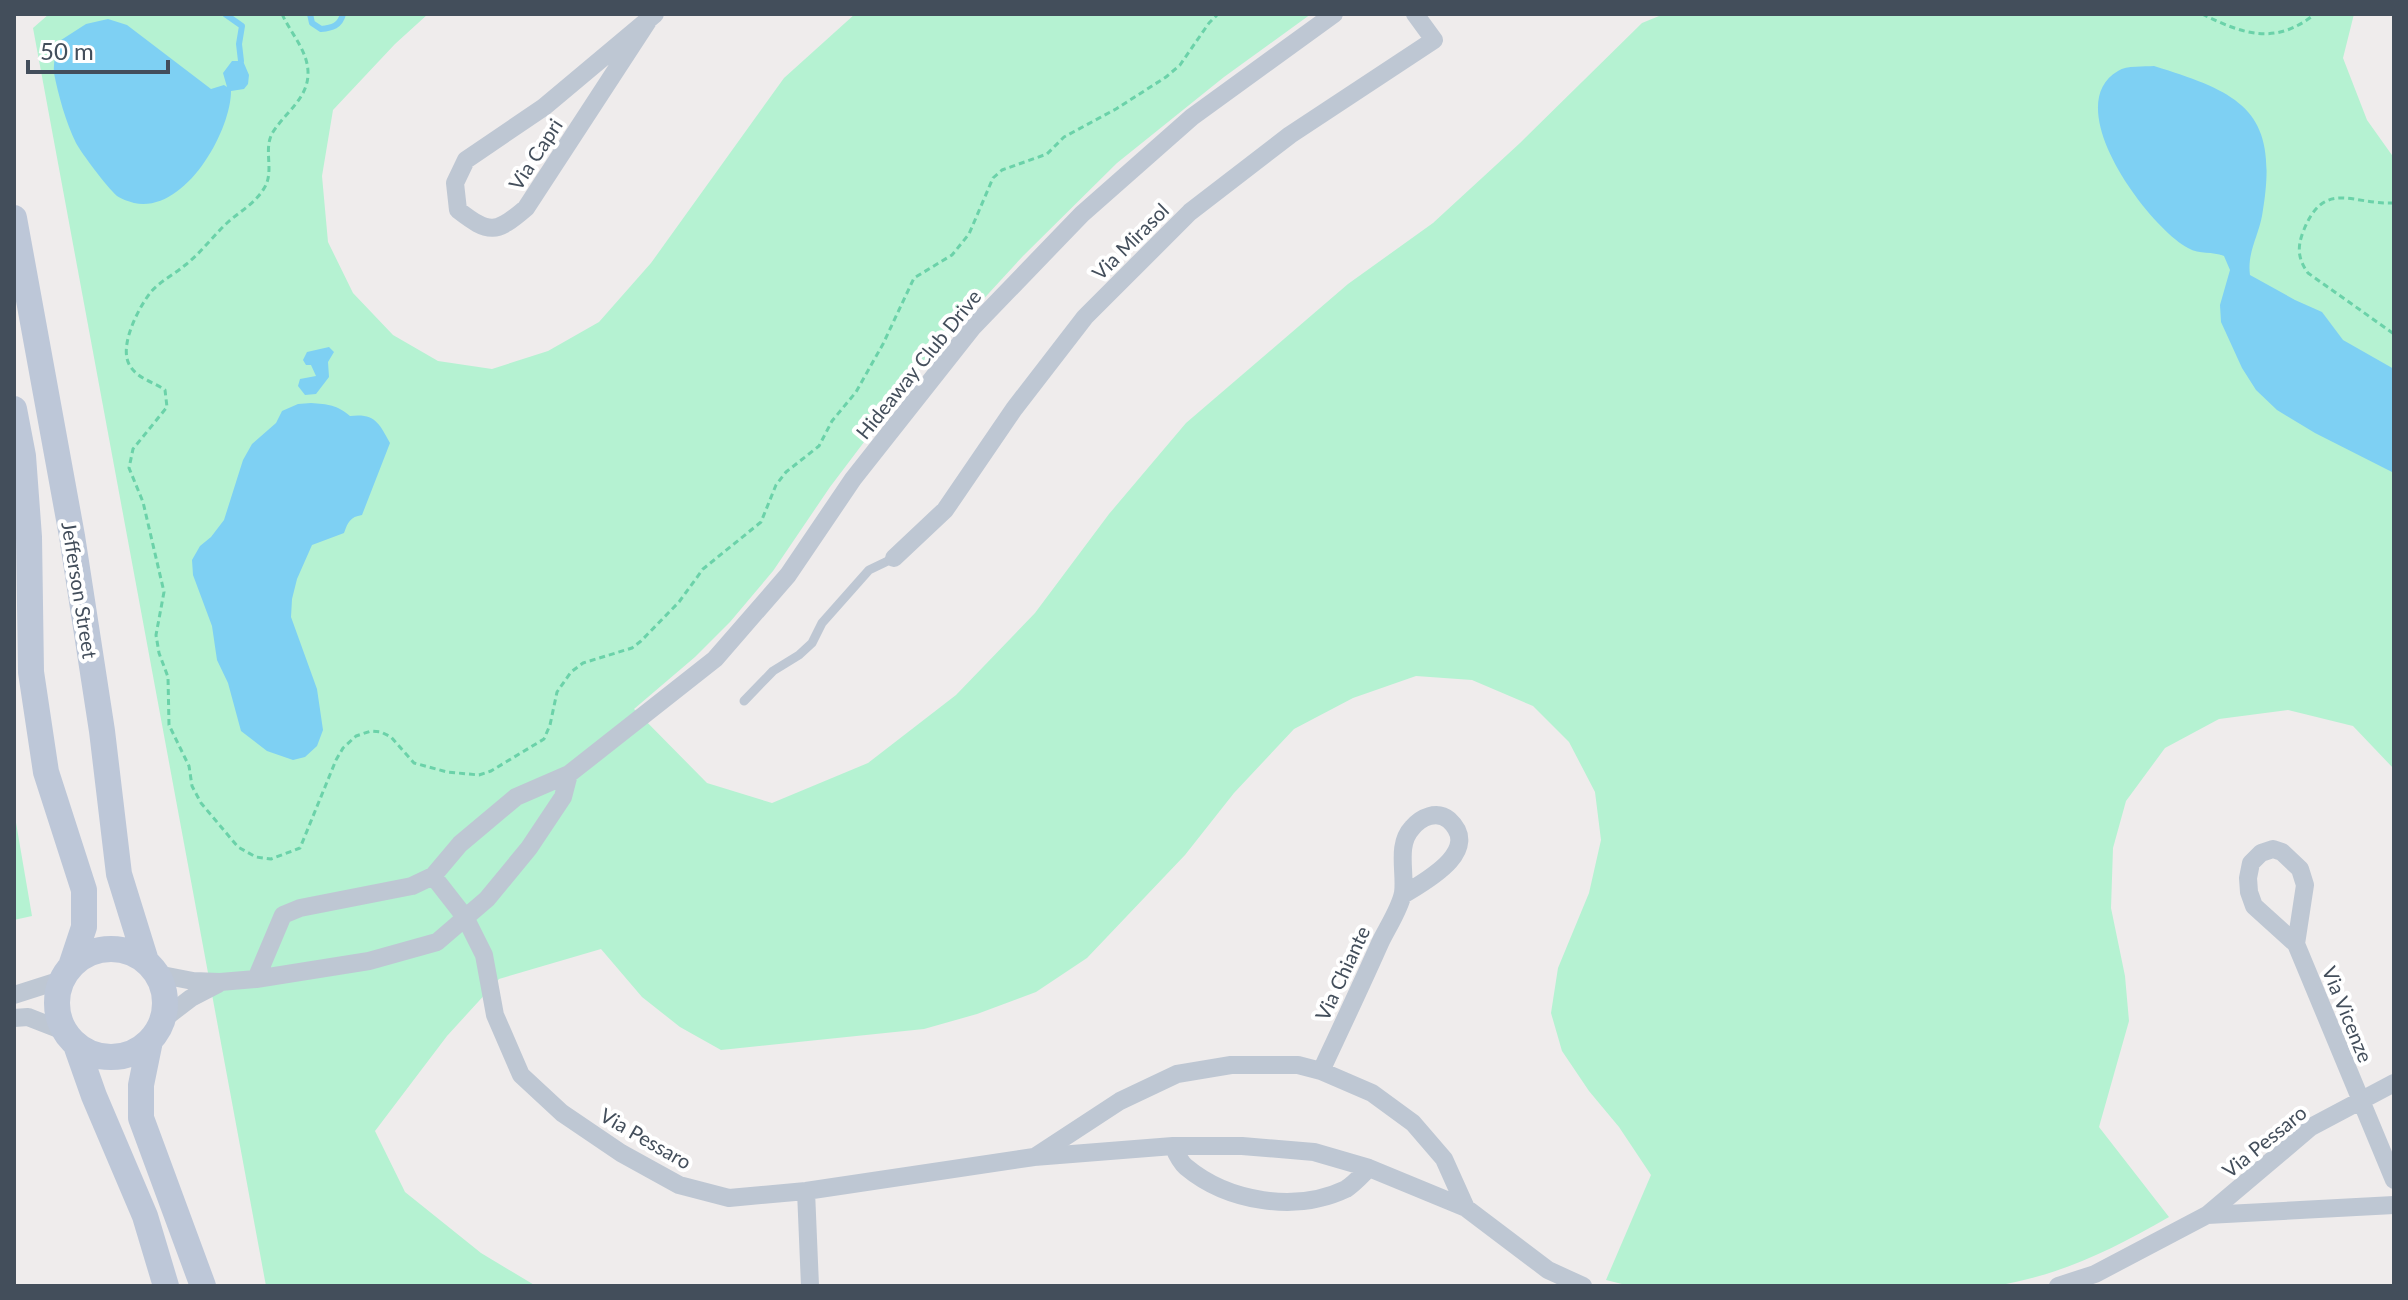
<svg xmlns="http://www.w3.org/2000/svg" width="2408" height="1300" font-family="Lato,sans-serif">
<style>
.green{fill:#b5f2d2}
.water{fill:#7ed0f3}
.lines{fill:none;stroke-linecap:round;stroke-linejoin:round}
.stream{stroke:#7ed0f3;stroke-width:6}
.path{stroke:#6bd2a9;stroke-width:3;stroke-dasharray:6 4;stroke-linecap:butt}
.service{stroke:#bec7d3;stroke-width:9}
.minor{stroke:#bec7d3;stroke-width:18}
.secondary{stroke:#bdc7d8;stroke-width:26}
.labels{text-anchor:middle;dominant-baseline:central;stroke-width:8;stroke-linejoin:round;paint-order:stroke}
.street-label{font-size:20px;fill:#434e5b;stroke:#fff}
</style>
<rect width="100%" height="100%" fill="#efecec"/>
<path class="green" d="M49 14H428L395 44 333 110 322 176 328 242 353 293 393 335 438 361 492 369 548 351 599 322 651 263 784 78 855 14H1311L1224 77 1117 163 1023 256 920 368 830 487 773 571 730 622 695 657 634 709 707 783 772 803 868 763 956 695 1035 613 1109 514 1186 423 1348 284 1433 223 1520 143 1642 23 1664 14H2354L2343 58 2367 120 2394 158V769L2353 726 2288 710 2219 719 2165 748 2126 801 2113 848 2111 908 2125 976 2129 1021 2099 1127 2169 1217C2111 1250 2064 1274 1996 1286H1630L1606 1280 1651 1175 1619 1127 1589 1091 1562 1051 1551 1013 1558 968 1589 893 1601 840 1595 792 1569 742 1533 706 1472 680 1416 676 1353 698 1294 729 1234 793 1185 855 1087 958 1036 992 977 1014 924 1029 721 1050 680 1027 642 997 601 949 499 979 447 1036 375 1131 405 1192 481 1253 536 1286H266L33 28Z
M14 811 32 916 14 920Z"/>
<path class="water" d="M108 19 127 25 211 89 224 85 227 87 223 73 232 61H243L249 75 248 84 244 89 231 91C231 131 185 214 134 203 128 201 121 199 117 196 107 187 82 154 76 143 66 123 58 94 54 73 53 63 56 52 58 42L86 24Z
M2154 66C2245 94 2280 113 2262 216 2258 237 2247 253 2250 275L2295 300 2322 312 2343 340 2394 369V473L2315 433 2277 410 2256 390 2242 368 2221 322 2220 305 2230 270 2224 256C2212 251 2200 255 2188 248 2148 226 2058 106 2118 71 2127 65 2144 67 2154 66Z
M329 347 334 352 328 362 329 377 316 394 305 395 298 386 300 379 316 376 311 365H306L303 360 307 352Z
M311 403C328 404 337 405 350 416 375 413 379 423 390 443L362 515C350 517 348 522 344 533L312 545 297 579 292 599 291 617 317 689 323 730 317 746 305 757 293 760 267 751 241 731 228 683 217 660 212 626 193 575 192 560 200 546 211 537 224 520 243 460 252 444 276 423 282 411 298 404Z"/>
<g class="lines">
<path class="stream" d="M225 14 242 26 239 44 241 61
M310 14 312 23 321 29C332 28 340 26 343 14"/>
<path class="path" d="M282 14C291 34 309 52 308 75 307 99 285 113 273 132 262 150 276 172 263 190 254 204 239 212 227 223 212 237 200 254 184 266 173 275 159 282 150 293 138 309 118 347 130 366 138 379 154 382 165 390L167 407 133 449 129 468 143 502 164 592 156 635 159 653 168 677 169 725 189 766 192 786 201 803 238 847 256 857 271 859 300 848 336 760 343 748 356 736 371 731 381 732 391 737 414 763 447 772 479 775 491 771 544 739 550 725 557 692 571 672 583 663 632 648 641 641 679 602 703 569 761 522 776 485 786 472 819 446 832 421 856 392 883 344 914 278 952 255 969 234 993 178 1002 170 1047 154 1064 137 1116 109 1166 77 1180 65 1209 23 1218 14
M2202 14C2243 34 2275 46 2315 14
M2394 203C2352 205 2324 178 2303 232 2297 248 2298 259 2308 273L2394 334"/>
<path class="service" d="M744 701 773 671 799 655 812 643 822 623 869 570 894 558"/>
<path class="minor" d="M648 21 526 208C496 234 489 234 458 210L455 183 466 160 544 107 655 14
M894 558 945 510 1014 409 1085 317 1190 212 1290 135 1434 40 1415 14
M433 876 465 917 484 955 495 1015 521 1075 562 1113 621 1153 679 1185 729 1198 806 1191 1034 1157 1173 1146H1242L1314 1152 1369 1168 1466 1208 1548 1270 1583 1286
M2296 944 2305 885 2300 869 2282 852 2273 849 2261 853 2251 863 2248 878 2249 892 2254 906 2296 944 2394 1180
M157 974 193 981 220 982 256 979 369 961 437 942 487 899 529 848 563 797 569 774
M256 979 283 915 300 908 412 886 433 876 460 844 516 797 569 774 715 659 788 575 853 479 973 327 1082 214 1192 117 1334 14
M14 995 61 980
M14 1018 28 1017 64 1031
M165 1018 191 998 218 984
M1321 1071C1341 1028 1361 986 1380 943 1387 928 1400 909 1403 893 1406 873 1396 845 1412 828 1421 817 1437 810 1449 820 1483 851 1424 882 1403 895
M1173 1146C1176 1153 1180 1162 1186 1167 1228 1202 1296 1213 1346 1189 1354 1184 1362 1175 1369 1168
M1036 1156 1120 1101 1177 1074 1231 1065H1298L1321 1071 1372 1093 1413 1123 1444 1159 1466 1208
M806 1191 810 1286
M2207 1215 2394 1205
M2058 1286 2095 1274 2207 1215 2311 1127 2394 1083"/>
<path class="secondary" d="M14 218 72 536 102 731 119 874 146 961
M14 409 23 456 29 537 31 672 46 772 84 890V927L71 966
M57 1003a54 54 0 1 1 108 0a54 54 0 1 1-108 0Z
M150 1041 141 1085V1118L203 1286
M76 1045 94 1096 145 1216 166 1286"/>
</g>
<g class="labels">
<g class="street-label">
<text transform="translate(535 154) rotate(-57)">Via Capri</text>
<text transform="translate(1130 241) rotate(-45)">Via Mirasol</text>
<text transform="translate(918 364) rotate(-51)">Hideaway Club Drive</text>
<text transform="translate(80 590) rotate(81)">Jefferson Street</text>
<text transform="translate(1342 973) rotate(-65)">Via Chiante</text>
<text transform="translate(2348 1014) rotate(68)">Via Vicenze</text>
<text transform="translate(646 1138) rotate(30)">Via Pessaro</text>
<text transform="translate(2264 1141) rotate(-39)">Via Pessaro</text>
</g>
</g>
<rect width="2408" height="1300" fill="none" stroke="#434e5b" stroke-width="32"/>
<path d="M28 60v12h140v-12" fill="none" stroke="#434e5b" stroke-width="4"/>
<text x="40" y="60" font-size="24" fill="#434e5b" stroke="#ffffff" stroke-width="6" paint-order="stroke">50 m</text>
</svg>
